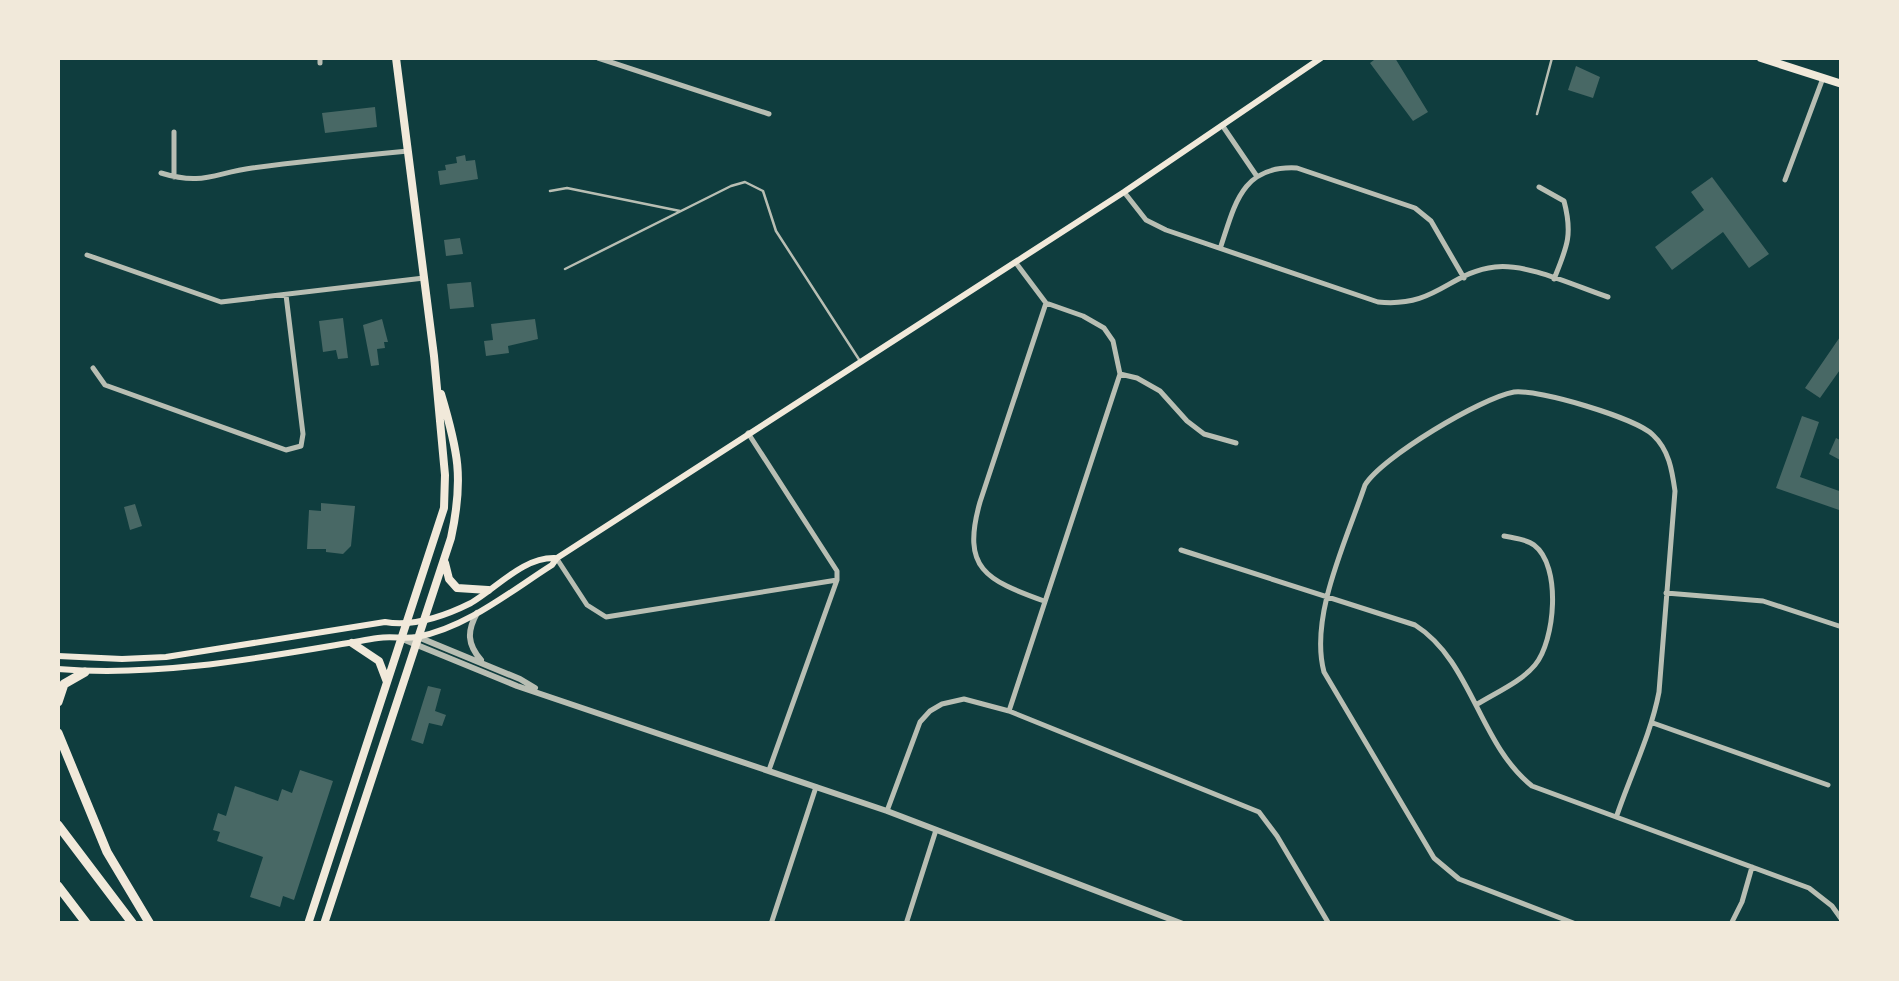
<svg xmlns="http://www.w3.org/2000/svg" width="1899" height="981" font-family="Bitter,serif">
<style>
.building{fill:#486865}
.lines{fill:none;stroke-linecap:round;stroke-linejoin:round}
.service{stroke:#b8beb3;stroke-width:2.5}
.minor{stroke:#b8beb3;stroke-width:5}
.tertiary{stroke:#b8beb3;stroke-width:6}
.secondary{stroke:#f1e9da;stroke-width:6}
.primary{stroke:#f1e9da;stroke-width:8}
.motorway{stroke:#f1e9da;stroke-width:9}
</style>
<rect width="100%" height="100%" fill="#0f3d3e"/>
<path class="building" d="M1372 58H1395L1428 112 1413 121 1370 63 1374 60Z
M1576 66 1600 77 1593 98 1568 90Z
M375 107 377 127 325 133 322 113Z
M465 155 466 161 475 160 478 179 440 185 438 171 446 170 445 165 457 163 456 157Z
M1712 177 1769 254 1749 268 1723 232 1672 270 1655 247 1704 210 1691 192Z
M460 238 463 254 446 256 444 240Z
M471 282 474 307 450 309 447 284Z
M343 318 348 358 338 359 336 350 323 352 319 321Z
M382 319 388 342H384L385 348 377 349 379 365 371 366 363 325Z
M535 319 538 339 508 346 509 353 486 356 484 341 493 340 491 324Z
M1842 334V367L1820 398 1805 388Z
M1802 416 1819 422 1800 477 1842 492V511L1776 488Z
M1836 438 1842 441V461L1829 454Z
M321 503 355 506 351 546 343 554 326 552V549H307L309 510 321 511Z
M135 504 142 526 130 530 124 507Z
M428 686 441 689 435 711 446 715 442 726 429 723 423 744 411 740Z
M300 770 333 781 294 900 283 896 280 907 250 897 263 857 217 841 220 832 213 830 218 813 226 816 235 786 278 801 282 789 292 793Z"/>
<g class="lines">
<path class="service" d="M1537 114 1552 58
M550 191 567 188 680 211
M565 269 731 186 745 182 763 191 776 231 860 361"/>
<path class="minor" d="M320 58V63
M598 58 769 114
M1222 125 1256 175
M161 173C203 186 214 173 252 168 304 161 356 156 408 151
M174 177V132
M1785 180 1823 78
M1539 187 1564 201C1573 235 1567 247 1554 279
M1124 192 1146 220 1166 230 1378 302C1437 308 1449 272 1495 267 1528 263 1577 287 1608 297
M1221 246C1235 204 1242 165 1297 168L1415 208 1431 221 1464 278
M87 255 221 302 424 278
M93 368 105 385 286 450 301 446 303 434 286 295
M1120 374 1137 378 1160 391 1187 421 1204 434 1236 443
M748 433 837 571V580L769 770
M1181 550 1415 625C1472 661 1479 744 1532 786L1809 888 1832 906 1842 920
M557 559 587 605 606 617 837 580
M1666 593 1763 601 1842 627
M1044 601C986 580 961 569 980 502L1046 303
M1476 705C1495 693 1521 682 1535 665 1555 641 1562 566 1534 545 1527 539 1513 538 1504 536
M1009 711 1120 374 1113 341 1104 328 1083 316 1046 303 1016 263
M1653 723 1828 785
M887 811 920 722 930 711 942 704 964 699 1009 711 1259 812 1277 836 1329 924
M771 924 816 787
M906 924 936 830
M1576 924 1459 879 1434 858 1324 672C1309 616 1347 539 1365 485 1382 457 1481 398 1514 392 1538 389 1636 418 1653 435 1669 450 1672 470 1675 491L1659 692C1651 734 1631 774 1617 815
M1731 924 1742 902 1752 867"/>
<path class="tertiary" d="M477 613C467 631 467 644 481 660
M418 637 520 679 535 688
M400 638 517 686 887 811 1183 924"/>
<path class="secondary" d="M58 656 122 659 166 657 385 622C413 627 445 616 471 603 497 588 523 557 555 558
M58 669C164 678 274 655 378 638 391 636 404 639 417 637 466 628 511 591 552 565L557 558 1124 192 1321 58"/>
<path class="primary" d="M1761 58 1842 84
M445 563 449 579 457 588 488 590
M352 643 379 661 387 682
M308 924 444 508 445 475 434 356 396 58
M324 924 451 538C464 478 458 451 441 394"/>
<path class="motorway" d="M58 702 64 684 85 672
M58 733 107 852 150 924
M58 825 133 924
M58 886 87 924"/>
</g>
<rect width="1899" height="981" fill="none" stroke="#f1e9da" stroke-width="120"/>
</svg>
